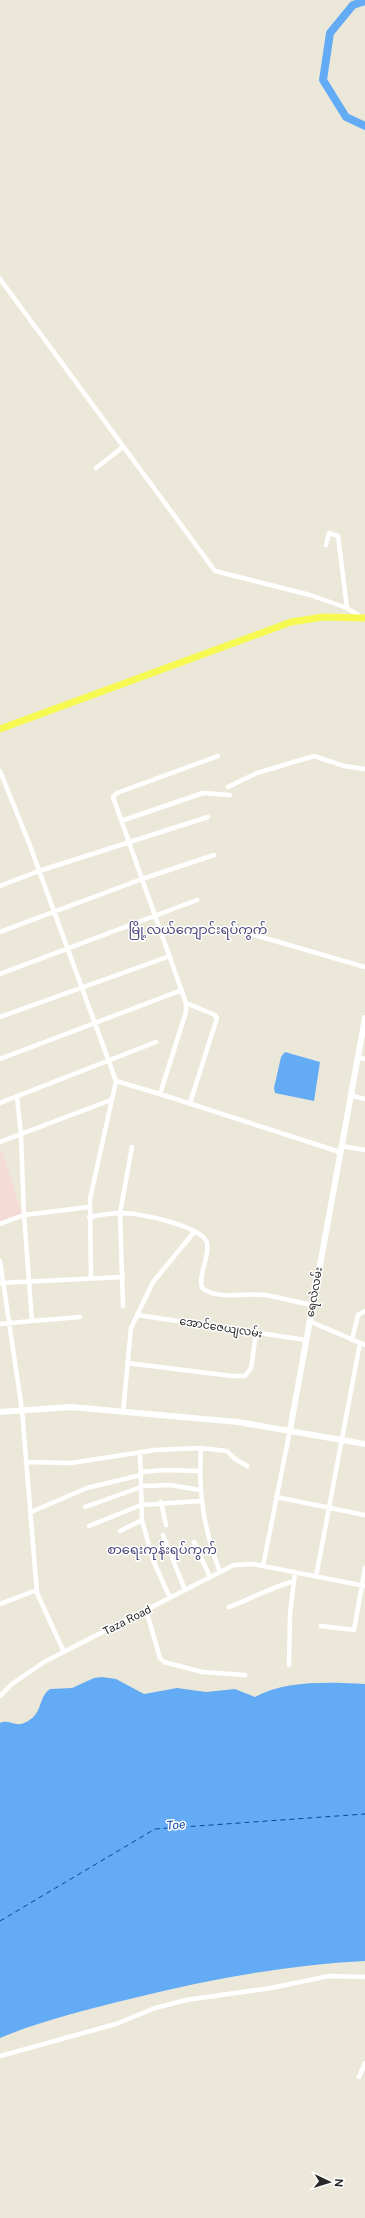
<svg xmlns="http://www.w3.org/2000/svg" width="365" height="2218" font-family="'Public Sans','Noto Sans Myanmar',sans-serif">
<style>
.medical{fill:#f4dbd5}
.water{fill:#64abf5}
.lines{fill:none;stroke-linecap:round;stroke-linejoin:round}
.river{stroke:#64abf5;stroke-width:8}
.ferry{stroke:#0544a0;stroke-width:1;stroke-dasharray:5 4;stroke-linecap:butt}
.street{stroke:#fff;stroke-width:4.5}
.secondary{stroke:#fff;stroke-width:6}
.primary{stroke:#f6f951;stroke-width:7}
.labels{text-anchor:middle;dominant-baseline:central;stroke-width:3;stroke-linejoin:round;paint-order:stroke}
.street-label{font-size:11px;fill:#282828;stroke:#fff}
.water-label{font-size:12px;font-style:italic;fill:#0544a0;stroke:#fff}
.quarter-label{font-size:13px;fill:#4a467b;stroke:#fff}
</style>
<rect width="100%" height="100%" fill="#ece8d9"/>
<path class="medical" d="M2 1150 22 1214 0 1221V1151Z"/>
<path class="water" d="M285 1052 320 1062 314 1101 275 1093 274 1088 281 1057Z
M102 1677 116 1679 144 1694 177 1688 206 1692 235 1689 255 1697C284 1680 332 1682 365 1684V1961C287 1965 210 1979 134 1998 89 2009 43 2020 0 2038V1723C9 1719 15 1727 24 1723 44 1715 37 1698 50 1689L72 1688 94 1678Z"/>
<g class="lines">
<path class="river" d="M365 1 353 5 330 33 323 80 346 117 365 126"/>
<path class="ferry" d="M0 1921 155 1829 365 1814"/>
<path class="street" d="M0 279 215 571 310 595 347 608 361 617
M96 468 123 447
M326 545 329 533 338 536 347 608
M0 771 29 843 116 1081 90 1199 91 1278
M228 787 257 773 314 756 344 766 365 769
M121 821 203 793 230 795
M0 886 39 871 208 817
M0 932 142 879 214 855
M251 934 365 967
M0 974 197 900
M186 1003 215 1015 217 1018 190 1103
M0 1017 170 956
M358 1057 365 1059
M0 1059 182 990
M116 1081 160 1094 340 1152
M160 1094 186 1012V1003L113 797 117 793 218 756
M350 1095 365 1099
M0 1103 156 1042
M0 1142 111 1100
M341 1146 365 1150
M89 1217C100 1215 110 1213 120 1213 136 1212 203 1226 207 1243 210 1258 198 1273 202 1288 219 1301 246 1292 266 1295 281 1298 297 1302 312 1305
M0 1224 24 1215 89 1207
M0 1261 22 1410 37 1593 64 1652
M0 1283 123 1277
M123 1306 120 1213 132 1147
M137 1315 306 1340
M32 1321 80 1317
M309 1321 365 1345
M0 1324 32 1321 24 1215 21 1135 17 1097
M352 1340 358 1315 365 1311
M127 1363 232 1376H245L251 1368 256 1333
M123 1412 131 1328 153 1282 195 1231
M201 1448C198 1493 204 1530 220 1572
M140 1452 142 1520 153 1560 170 1598
M26 1462 71 1463 155 1450 201 1448 227 1451 235 1459 247 1466
M141 1472 164 1470 200 1471
M276 1497 365 1515
M161 1502 166 1525
M85 1507 144 1486 170 1485 200 1490
M31 1512 87 1488 141 1475
M89 1526 141 1505 200 1501
M120 1531 142 1520
M163 1535 185 1590
M194 1542 210 1577
M263 1566 290 1430
M316 1577 360 1343
M0 1604 37 1590
M229 1607C251 1599 272 1587 294 1581
M146 1610 160 1658 164 1662 202 1672 245 1675
M321 1626 354 1630 365 1568
M289 1665 290 1614 295 1572
M0 1696 12 1684 44 1662 234 1565 253 1564 365 1586
M0 2056 116 2024 155 2008 186 2000 271 1988 329 1976 365 1977
M359 2077 365 2063"/>
<path class="secondary" d="M0 1412 71 1407 238 1422 365 1444
M290 1430 365 1018"/>
<path class="primary" d="M0 729 291 622 323 617 365 618"/>
</g>
<g class="labels">
<g class="street-label">
<text transform="translate(314 1292) rotate(-80)">ရေလဲလမ်း</text>
<text transform="translate(221 1327) rotate(9)">အောင်ဇေယျလမ်း</text>
<text transform="translate(127 1620) rotate(-27)">Taza Road</text>
</g>
<g class="water-label">
<text transform="translate(176 1825) rotate(-5)">Toe</text>
</g>
<g class="quarter-label">
<text x="198" y="929">မြို့လယ်ကျောင်းရပ်ကွက်</text>
<text x="162" y="1549">စာရေးကုန်းရပ်ကွက်</text>
</g>
</g>
<g transform="translate(329 2182) rotate(94)" stroke="#ffffff" stroke-width="3" paint-order="stroke">
<path d="M0-3L7 15L0 10L-7 15Z" fill="#282828"/>
<text y="-6" font-size="11" font-weight="bold" text-anchor="middle" fill="#282828">N</text>
</g>
</svg>
